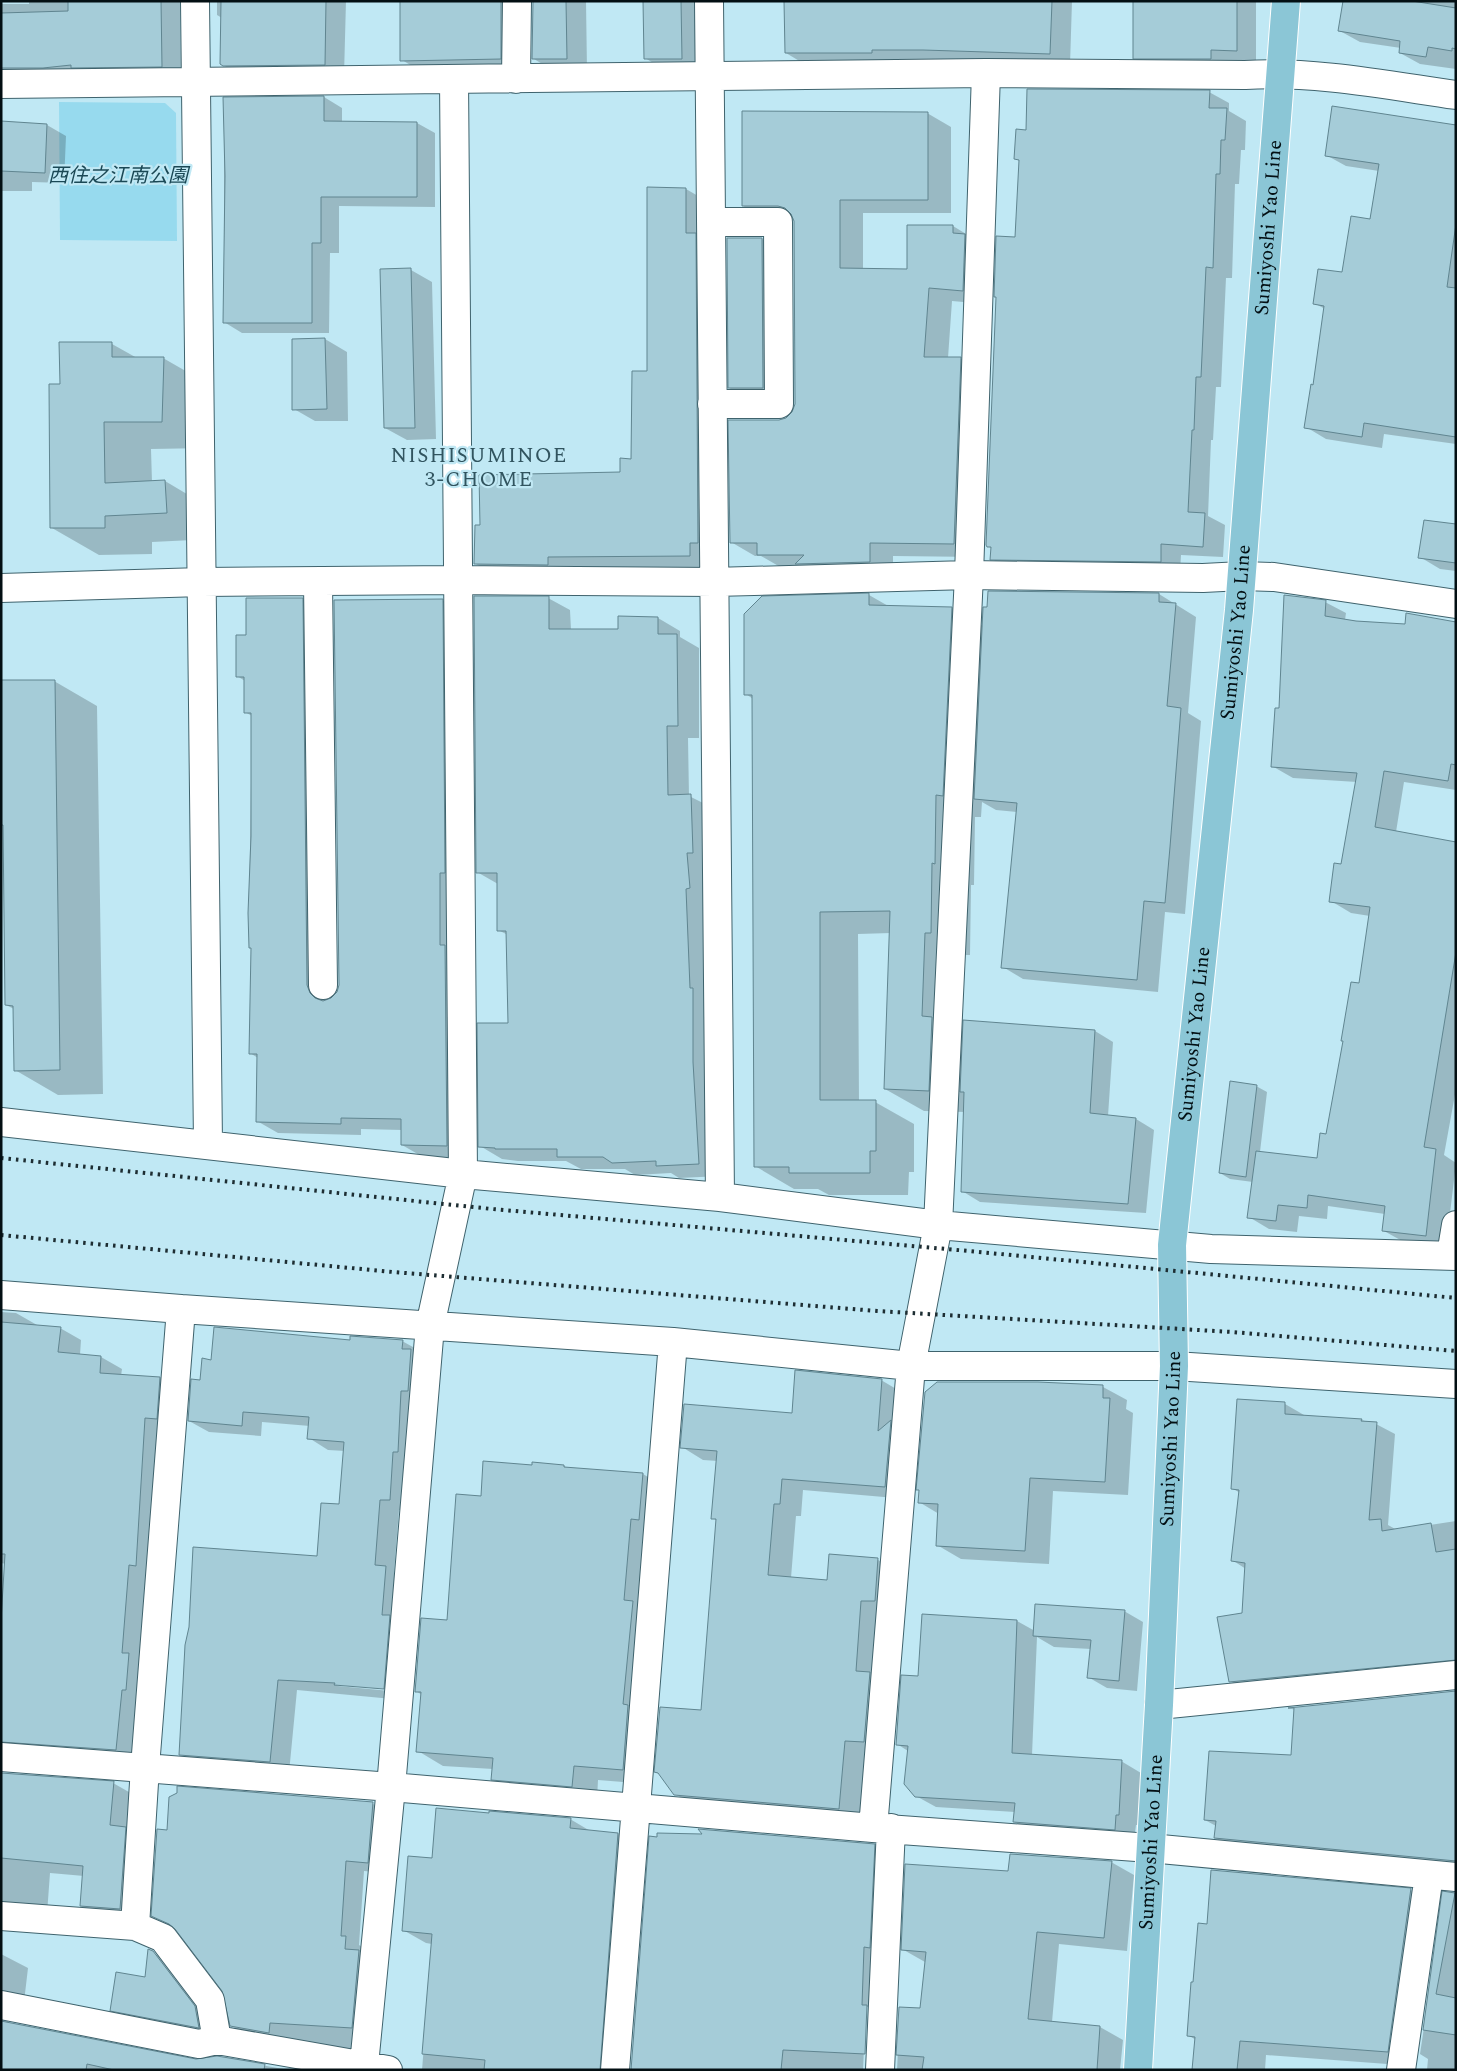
<svg xmlns="http://www.w3.org/2000/svg" width="1457" height="2071" font-family="Spectral,'Noto Sans JP',serif">
<style>
.green{fill:#97daee}
.shadow{fill:#0003;fill-rule:evenodd}
.building{fill:#a5ccd8;stroke:#608590}
.lines{fill:none;stroke-linecap:round;stroke-linejoin:round}
.minor-casing{stroke:#3f636d;stroke-width:30}
.major-casing{stroke:#fff;stroke-width:30}
.minor{stroke:#fff;stroke-width:28}
.major{stroke:#8bc6d6;stroke-width:28}
.rail{stroke:#1d2d32;stroke-width:4;stroke-dasharray:2.5 5;stroke-linecap:butt}
.labels{text-anchor:middle;dominant-baseline:central;stroke-width:4.5;stroke-linejoin:round;paint-order:stroke}
.park-label{font-size:20px;font-style:italic;fill:#1a4855;stroke:#c0e8f4}
.street-label{font-size:20px;fill:#030f13;stroke:#c0e8f4}
.neighbourhood-label{font-size:21px;letter-spacing:1px;fill:#31545f;stroke:#c0e8f4}
</style>
<rect width="100%" height="100%" fill="#c0e8f4"/>
<path class="green" d="M59 102 165 103 176 113 177 241 60 240Z"/>
<path class="shadow" d="M29 1H180L181 77 1 81V4H29Z
M217 1H346L344 76 244 77 221 64 222 18 217 15Z
M402 1H528L521 70 422 72 402 60Z
M534 1H586L587 70 554 71 534 59Z
M644 1H701L702 70H665L645 58Z
M785 1H1072L1070 65H806L786 53Z
M1135 1H1256V61H1230V70L1154 69 1134 58Z
M1344 1H1456V69L1420 64 1400 53 1401 48 1360 42 1340 31Z
M1209 92 1229 103V111L1246 121 1245 150H1241L1239 184H1235L1232 278H1226L1221 387H1216L1213 440H1211L1208 516 1225 525 1223 557 1181 555 1180 572 1011 570 992 559V549L988 546 997 298 995 297 1016 238 1020 161 1016 159 1027 131Z
M324 97 342 108V122L417 123 435 133V207L339 206V253H330L329 333H242L224 322V98Z
M927 113 951 127V213H863V270H908L953 226 976 240 986 304 952 301 948 358H960L984 372 978 557 893 556V575L782 568 761 556H755L731 542 780 421 788 418 794 412 796 404 794 219H767L743 206Z
M1 123 47 125 66 136 64 183 32 182V191H1Z
M1456 126V444L1384 434 1382 448 1326 439 1306 427 1314 386 1325 309 1314 303 1343 274 1371 220 1379 171 1346 166 1326 155Z
M686 189 705 200 709 567H567L495 575 476 564 481 526 622 473 632 460Z
M728 239H762L773 245 774 394H740L729 388Z
M411 270 432 282 436 439 407 440 385 428Z
M325 339 347 352 348 421H315L294 409 293 340Z
M112 344 137 358H163L210 385 209 448 151 449 152 482 165 481 212 509 213 539 152 542V554L99 555 52 528 61 385Z
M1456 526V571L1440 569 1420 557Z
M1159 594 1196 617 1188 713 1201 721 1185 914 1165 912 1158 992 1023 979 1003 967 1017 812 996 810 982 802 981 817H975L974 885H971L970 955H964L961 1035 964 1037 1095 1031 1113 1042 1108 1116 1136 1119 1154 1130 1146 1213 980 1202 962 1191 965 1112 924 1111 885 1089 891 933 858 934 859 1101 875 1102 914 1124V1172H909L908 1195H829L818 1189H794L755 1166 753 699 746 694 869 595 890 607 952 608 983 626Z
M548 598 570 610 571 630H619L658 618 680 631V637L699 648V738H688L689 796 713 808 721 1176 679 1178 671 1173 635 1175 625 1169H581L566 1161H518L502 1159 480 1146 509 1024 508 935 498 930V884L477 872Z
M302 599 323 611 328 1000 337 994 442 600 463 612 467 1158 423 1157 402 1145V1130L361 1129V1135L278 1133 257 1121 258 1058 250 1053 252 949 250 948 249 913 252 716 245 712V681L237 676 247 637Z
M1325 602 1346 613 1345 620 1406 625 1456 622V790L1404 782 1396 832 1456 843V1089L1444 1155 1456 1163 1446 1247 1404 1242 1384 1231 1385 1214 1328 1206 1327 1219 1299 1216 1297 1232 1269 1229 1249 1217 1253 1182 1230 1179 1220 1173 1256 1086 1267 1092 1260 1152 1318 1159 1327 1135 1361 985 1370 916 1351 913 1331 901 1342 865 1357 782 1293 778 1272 766 1280 709Z
M54 681 97 706 103 1094 58 1095 15 1070 14 1009 6 1005Z
M1 1312 16 1313 37 1325 60 1328 81 1340 80 1355 101 1357 122 1369 121 1376 160 1378 180 1390 137 1761 1 1752V1642L6 1564 1 1563Z
M351 1341H402L422 1352 409 1511 399 1510 394 1573 405 1579 403 1700 297 1690 289 1773 200 1766 181 1754 318 1557 340 1506 345 1451 328 1450 309 1438 310 1426 262 1422 261 1436 209 1432 189 1421 201 1381 213 1361ZM335 1684 390 1688V1691L338 1686Z
M881 1380 903 1393 907 1499 803 1490 801 1516H796L791 1578 828 1581 831 1556 878 1560 900 1572 861 1821 697 1807 675 1794 661 1775 656 1772 702 1712 717 1521 713 1518 718 1461 703 1460 682 1447 793 1414Z
M1103 1387 1127 1400 1126 1409 1133 1413 1128 1495 1053 1491 1049 1564 961 1559 937 1545 939 1514 919 1502Z
M1238 1401 1285 1404 1304 1415V1417L1361 1420 1376 1424 1395 1434 1388 1525 1397 1530 1456 1521V1640L1330 1660 1333 1684 1249 1692 1230 1681 1243 1614 1246 1569 1232 1560 1240 1493 1232 1488Z
M533 1466H564L569 1469 643 1474 668 1489 648 1784 598 1780 597 1800 518 1794 493 1779V1769L443 1766 418 1751 422 1695 416 1691 448 1621 482 1497Z
M1124 1611 1143 1622 1137 1691 1107 1688 1088 1677 1091 1649 1054 1647 1037 1637 1032 1755 1121 1761 1141 1773 1138 1825H1136L1134 1840 1034 1833 1014 1822 1015 1812 936 1807 916 1796 908 1751 897 1744 919 1678 923 1616 1017 1621 1035 1631Z
M1456 1692V1870L1234 1849 1215 1838 1216 1826 1205 1820 1292 1756 1295 1710 1292 1709Z
M1 1774 113 1783 136 1796 143 1921 104 1919 81 1906 84 1876 50 1873 47 1914 1 1918Z
M373 1804 391 1814 386 1873 364 1871 359 1945 364 1948 368 2057 250 2037 232 2026 224 1990 177 1929 153 1915 168 1831Z
M570 1819 592 1832 618 1834 640 1847 623 2070H422L432 1944 426 1943 403 1930 434 1860Z
M874 1845 897 1858 887 2070H866L868 2007H866L863 2070H632Z
M1111 1862 1134 1875 1127 1951 1059 1944 1052 2022 1100 2027 1123 2040 1120 2070H897L900 2008 921 2009 925 1962 902 1949 1009 1873Z
M1213 1871 1411 1890 1437 1905 1414 2066 1266 2055 1265 2070H1193L1196 2040 1188 2035 1194 1984 1208 1925Z
M1456 1892V2070H1427L1428 2059 1420 2054 1444 1893Z
M152 1952 175 1965 220 2039 134 2022 112 2010 146 1979Z
M1 1954 28 1968 24 2002 8 2015V2024L196 2061 217 2057 289 2070H1Z"/>
<path class="building" d="M68 1H161L162 67 71 68V65L43 68H1V13L68 11Z
M221 1H326L325 65 223 66 220 64Z
M400 1H501V59L400 61Z
M533 1H566L567 59H532Z
M643 1H681L682 59H644Z
M784 1H1052L1050 54 923 50H872V53H785Z
M1133 1H1237V51L1211 50V59H1133Z
M1343 1H1412L1456 8V49L1452 48V51L1428 47 1426 57 1399 53 1400 41 1338 31Z
M1027 89 1210 90 1209 108H1227L1225 140H1221L1220 174H1216L1213 268 1206 267 1201 377H1196L1194 430H1192L1188 512 1205 513 1203 547 1161 544V562L990 560 991 547H987L986 545 996 297H994L996 236 1015 237 1019 160 1014 159 1016 129 1026 130Z
M324 96V121L417 122V197H321V243H312V323H223L225 176 223 97Z
M1332 106 1456 125V224L1447 287 1456 288V437L1364 423 1362 437 1304 428 1311 384 1313 385 1324 306 1313 304 1318 269 1342 272 1351 216 1370 219 1379 164 1325 156Z
M742 111 928 112V200H840V268L907 269V225H953V233L965 234 963 291 929 288 924 357H961L954 544 870 543V562L795 564 804 555H757V543H730L728 420H779L786 418 792 412 795 404 794 221 791 214 785 208 778 206H742Z
M1 121 47 124 45 173 1 171Z
M647 187 686 188V233H696L698 543H690V556L548 557V565L474 564 475 525H480L479 475 620 472V458L631 459 632 371H647Z
M727 238H762L763 388H728Z
M411 268 415 428H384L380 269Z
M325 338 327 409 292 410V339Z
M59 342H112V357H164L162 422H104L105 483 165 480 167 513 105 516V528H50L49 384H60Z
M1424 520 1456 524V563L1418 558Z
M988 591 1159 593V602L1176 603 1167 706 1181 708 1170 847 1165 903 1144 901 1137 980 1001 968 1017 803 974 799 983 607H987Z
M869 593V605L952 607 943 796 936 795 935 864 932 863 931 933H925L922 1016 932 1017 929 1091 884 1089 890 911 820 912V1100H876V1151H870V1173H789V1167H754L752 695H744V614L762 596Z
M1284 595 1326 600 1325 616 1356 621 1405 624 1406 613 1456 622V765L1451 764 1448 781 1384 771 1375 827 1456 842V952L1424 1147 1436 1149 1426 1236 1382 1231 1385 1206 1308 1195 1307 1208 1278 1205 1276 1221 1247 1218 1256 1151 1317 1158 1320 1133 1326 1134 1343 1041H1341L1351 982 1359 983 1370 907 1329 902 1334 863 1341 864 1357 773 1271 767 1275 708H1279Z
M474 596H549V629H618V616L658 617V634H677L678 726H667L668 795 691 794 693 853H687L690 888 686 889 690 988H693V1062L699 1164 656 1166V1161L612 1163 603 1157H557V1149H495V1148L478 1147 477 1023H508L506 931H497V873H476Z
M246 598H303L307 985 310 993 315 998 323 1001 331 998 337 992 339 985 334 600 443 599 445 873H440V945H445L447 1146 401 1145V1119L341 1118V1124L256 1122 257 1054H249L251 948H249L248 913 251 836V713H244V677H236V635H246Z
M1 680H55L60 1070 14 1071 13 1006 5 1005 3 825H1Z
M963 1020 1095 1030 1090 1113 1136 1118 1128 1204 961 1192 964 1092H960Z
M1230 1081 1257 1085 1246 1177 1219 1173Z
M1 1322 61 1327 58 1352 101 1356 100 1373 160 1377 157 1419 145 1418 136 1566 129 1565 122 1653H129L126 1690H122L116 1750 1 1742V1621L5 1554H1Z
M214 1327 350 1340V1336L403 1340 402 1349H411L408 1391H401L398 1452H393L390 1500H380L375 1565 386 1566 382 1615H390L384 1689 334 1685 335 1683 278 1680 270 1762 179 1755 183 1683 185 1645 189 1627 193 1547 317 1556 321 1503 339 1504 344 1442 307 1439 309 1417 243 1412 242 1426 188 1421 191 1379 200 1380 202 1358 211 1360Z
M795 1370 882 1379 878 1431 891 1420 885 1487 782 1479 780 1504H774L768 1575 827 1580 829 1554 878 1558 875 1601H861L856 1671 870 1672 864 1742 845 1741 839 1809 674 1795 658 1773 654 1772 660 1707 701 1710 716 1519H711L717 1451 680 1448 684 1404 792 1413Z
M937 1382H1038L1103 1385V1398H1110L1105 1482 1030 1478 1025 1551 936 1546 938 1504 918 1503 919 1490H916L925 1392Z
M1237 1399 1285 1402V1414L1362 1419 1361 1421 1377 1422 1369 1520 1381 1519 1382 1531 1431 1523 1436 1552 1456 1549V1660L1229 1682 1217 1617 1242 1613 1245 1563 1231 1561 1239 1490 1231 1489Z
M483 1461 532 1465V1462L564 1465V1467L643 1473 639 1520 631 1519 624 1600 633 1601 623 1704 628 1705 623 1770 574 1766 572 1787 491 1780 493 1758 416 1752 421 1692H415L421 1618 447 1620 456 1494 481 1496Z
M1035 1604 1125 1610 1119 1681 1087 1678 1091 1640 1033 1636Z
M922 1614 1017 1620 1012 1753 1122 1760 1119 1815H1116L1115 1830 1013 1822 1015 1803 915 1797 904 1784 908 1746 896 1745 901 1675 918 1676Z
M1456 1691V1861L1214 1838 1216 1821 1204 1820 1209 1751 1291 1755 1294 1708H1288Z
M1 1773 114 1781 110 1825 126 1827 120 1909 80 1906 83 1866 1 1858Z
M177 1786 373 1802 368 1863 346 1861 341 1936H346L345 1949 359 1950 352 2028 270 2023 269 2033 230 2026 222 1991 175 1929 169 1924 151 1916 157 1829 167 1830 169 1797 177 1793Z
M436 1808 489 1813V1811L571 1818 570 1828 618 1833 600 2070H484L485 2060 422 2054 432 1934 402 1931 408 1856 432 1858Z
M698 1829 875 1844 870 1948 864 1947 862 2005H867L865 2054 783 2050 781 2070H631L649 1836 657 1837V1833L702 1834Z
M1010 1854 1112 1861 1104 1938 1037 1932 1028 2019 1100 2026 1097 2070H922L924 2057 896 2055 899 2007 920 2008 926 1952 901 1950 905 1864 1008 1871Z
M1211 1870 1411 1888 1388 2052 1240 2041 1237 2070H1192L1195 2037 1187 2036 1191 1982H1193L1198 1923 1207 1924Z
M1442 1891 1455 1893 1436 1994 1456 1998V2035L1423 2030Z
M148 1949 153 1951 195 2006 199 2028 110 2011 116 1972 145 1977Z
M1 2021 196 2059 217 2056 265 2064 264 2070H114L87 2064 86 2070H1Z"/>
<g class="lines">
<defs>
<path id="minor" d="M195 1 208 1144
M709 1 720 1197
M516 79 517 1
M1 84 986 73 1245 75C1316 71 1386 85 1456 95
M711 222H778L779 404H712
M318 582 323 985
M1 588 202 582 458 580 714 582 969 575 1203 578 1242 576 1274 577 1456 604
M1 1122 463 1174 720 1197 938 1225 1211 1249 1456 1256
M1451 1255 1456 1225
M1 1295 181 1309 673 1342 911 1366H1174L1456 1384
M1159 1705 1456 1675
M1 1757 391 1787 873 1828 1150 1848 1456 1877
M873 1828 911 1366 938 1225 969 575 986 73
M1 1916 135 1926 163 1938 210 2000 217 2040 388 2070
M135 1926 145 1767 181 1309
M1 2005 199 2044 217 2040
M364 2065 391 1787 430 1326 463 1174 454 79
M615 2070 673 1342
M880 2070 891 1828
M1401 2070 1429 1875"/>
<g id="major">
<path id="s1" d="M1138 2070 1159 1705 1174 1366 1172 1245 1239 610 1286 1"/>
</g>
</defs>
<use href="#minor" class="minor-casing"/>
<use href="#major" class="major-casing"/>
<use href="#minor" class="minor"/>
<use href="#major" class="major"/>
<path class="rail" d="M1 1158 492 1209 969 1251 1456 1298
M1 1235 393 1272 877 1311 1232 1332 1456 1351"/>
</g>
<g class="labels">
<g class="park-label">
<text x="118" y="176">西住之江南公園</text>
</g>
<g class="street-label">
<text stroke="none"><textPath href="#s1" startOffset="1848">Sumiyoshi Yao Line</textPath></text>
<text stroke="none"><textPath href="#s1" startOffset="1442">Sumiyoshi Yao Line</textPath></text>
<text stroke="none"><textPath href="#s1" startOffset="1038">Sumiyoshi Yao Line</textPath></text>
<text stroke="none"><textPath href="#s1" startOffset="632">Sumiyoshi Yao Line</textPath></text>
<text stroke="none"><textPath href="#s1" startOffset="228">Sumiyoshi Yao Line</textPath></text>
</g>
<g class="neighbourhood-label">
<text x="479" y="456">NISHISUMINOE<tspan x="479" dy="24">3-CHOME</tspan></text>
</g>
</g>
<rect width="1457" height="2071" fill="none" stroke="#030f13" stroke-width="5"/>
</svg>
